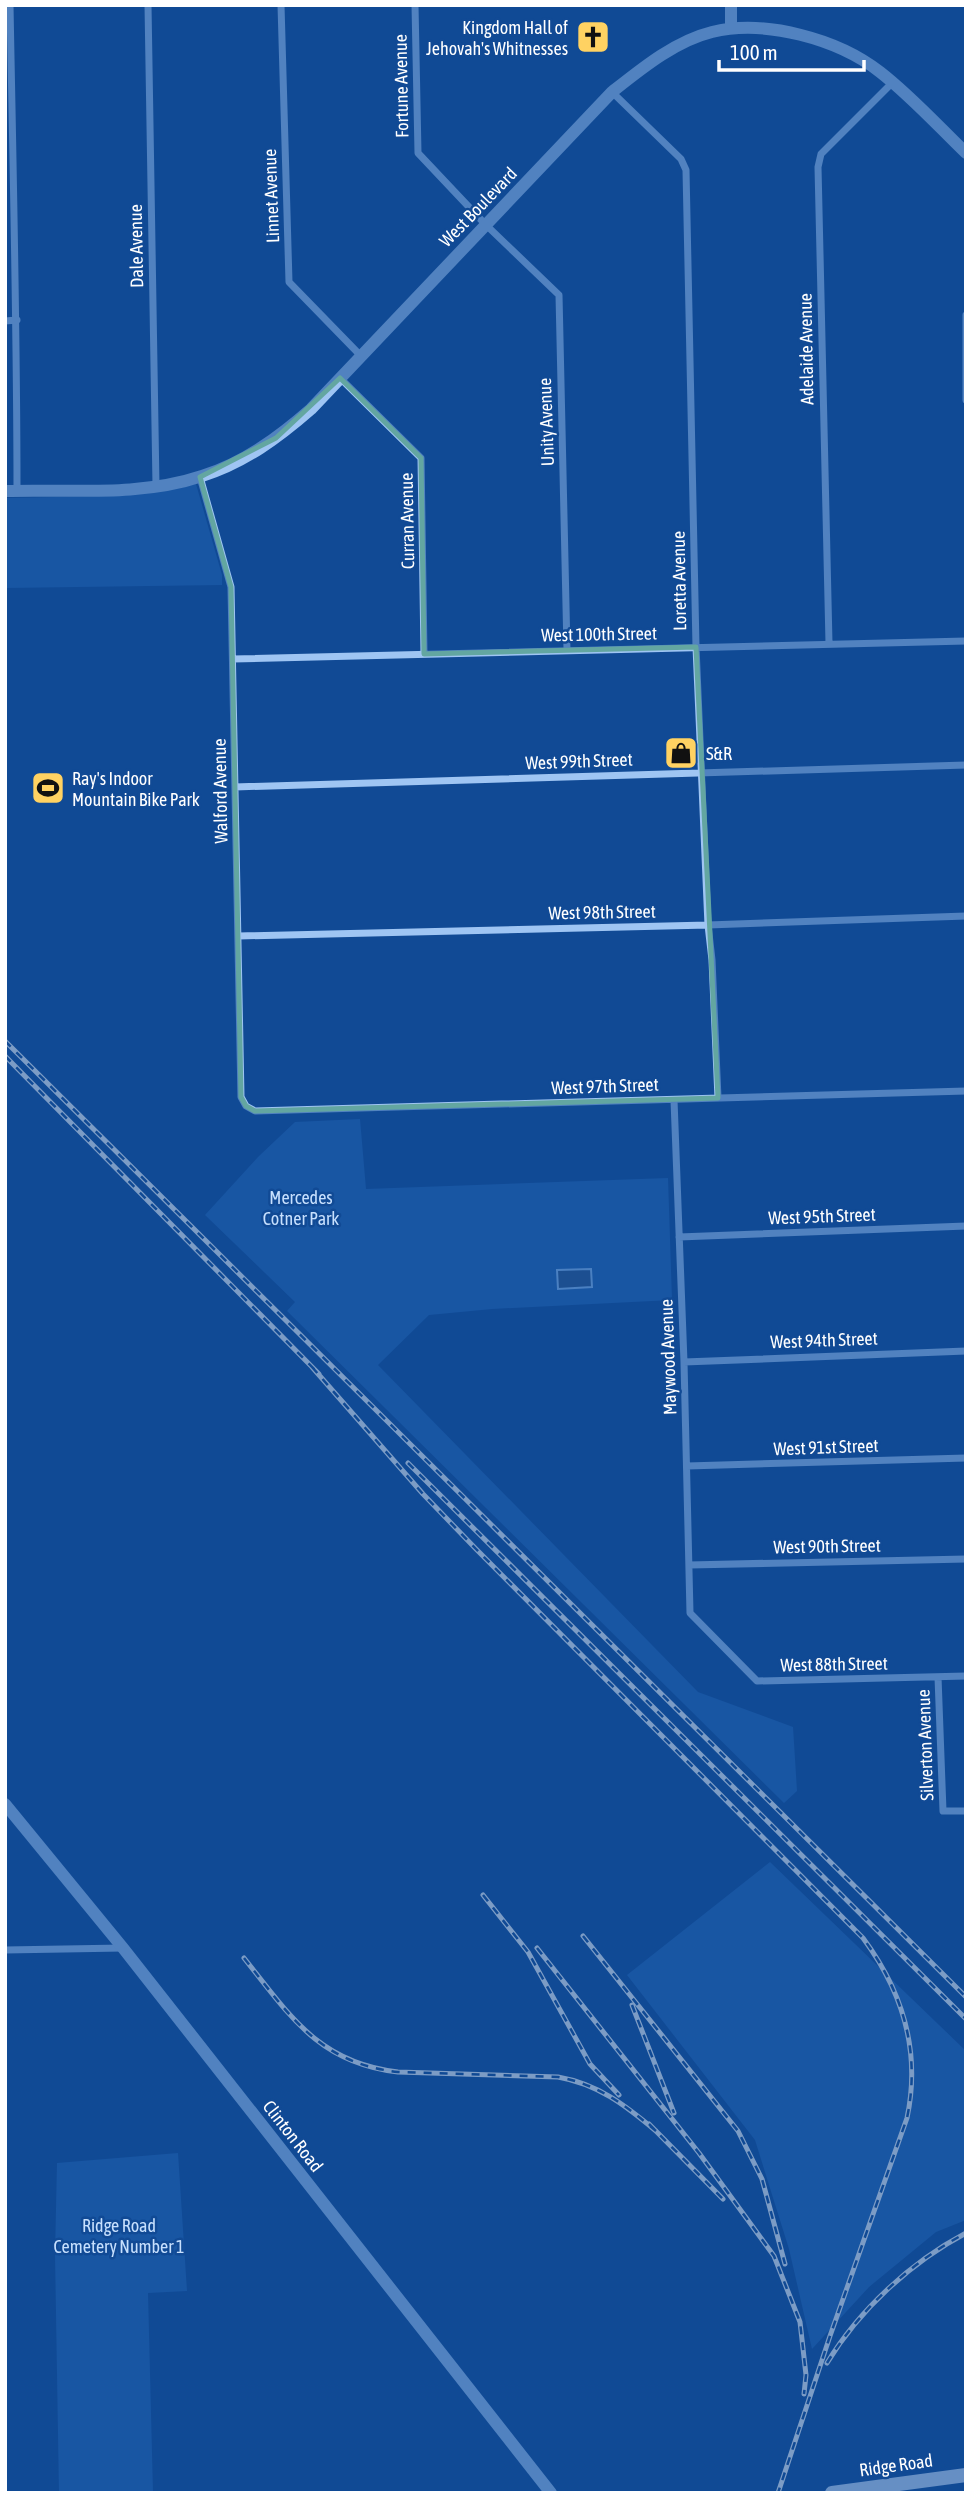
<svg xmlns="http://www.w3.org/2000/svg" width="971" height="2498" font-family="'Asap Condensed',sans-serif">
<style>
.green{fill:#2264b4}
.water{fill:#2a558c;stroke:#91c0f7;stroke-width:2}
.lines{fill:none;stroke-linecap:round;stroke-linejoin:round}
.minor{stroke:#9fc5f3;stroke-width:7}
.tertiary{stroke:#9fc5f3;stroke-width:12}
.secondary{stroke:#cfe3fd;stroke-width:14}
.rail-casing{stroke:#fff;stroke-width:5}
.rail{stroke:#114a95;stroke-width:2.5;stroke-dasharray:8;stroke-linecap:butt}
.marked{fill:none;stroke:#63a6a1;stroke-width:5;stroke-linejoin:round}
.labels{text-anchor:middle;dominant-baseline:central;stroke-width:5;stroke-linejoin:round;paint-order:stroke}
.poi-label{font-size:18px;fill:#fff;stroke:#114a95;text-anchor:start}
.street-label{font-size:18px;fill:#fff;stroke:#114a95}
.park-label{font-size:18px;fill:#c7e0fe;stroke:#114a95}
</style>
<rect width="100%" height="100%" fill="#114a95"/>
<path class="green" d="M196 484 222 575V585L5 588V498L106 496Z
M360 1119 366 1189 668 1178 672 1300 492 1309 429 1315 378 1365 698 1692 793 1727 797 1791 784 1803 287 1311 295 1302 205 1215 258 1157 295 1122Z
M770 1862 966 2051V2220L936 2232 869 2287 812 2349 789 2249 755 2140 627 1975Z
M178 2153 187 2291 148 2293 153 2493H59L55 2254 57 2163Z"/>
<path class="water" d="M591 1269 592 1287 558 1289 557 1270Z"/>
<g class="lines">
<path class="minor" d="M10 5C13 167 17 329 17 490
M148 5 156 486
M281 5 289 282 361 356
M415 5 418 153 485 224 559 295 567 650
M612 92 681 159 686 170 696 647 708 925 712 960 718 1098
M966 315V400
M5 321 17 320
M340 378 421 458 424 654
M200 477 231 587 241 1097 246 1106 255 1111 966 1091
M829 643 818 167 821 154 892 83
M233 659 966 641
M235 787 966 765
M239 936 708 925 966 916
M674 1100 684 1362 690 1613 757 1681 966 1676
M679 1237 966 1226
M684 1362 966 1351
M687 1466 966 1458
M689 1565 966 1559
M938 1677 943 1811H966
M5 1950 123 1948"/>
<path class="tertiary" d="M731 5V28
M5 491C70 489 140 497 202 476 244 463 279 437 311 409L612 92C641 69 675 41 712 32 765 19 838 39 880 72 911 96 938 126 966 153
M5 1804 123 1948 551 2493"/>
<path class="secondary" d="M832 2493 966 2475"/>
<defs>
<path id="rail" d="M5 1041 966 1997
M5 1056 319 1374
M312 1367 423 1494 476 1549 863 1938C903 1992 921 2052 907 2118L830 2336 778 2493
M408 1463 966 2019
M483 1895 528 1952 590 2064 619 2095
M583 1936 738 2131 762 2179 785 2264
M537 1948 699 2153 774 2256 800 2322 806 2375 804 2394
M244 1958C290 2016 319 2063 398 2072L558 2077C598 2084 625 2105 656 2131
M632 2005 674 2113
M649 2124 723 2199
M827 2363C859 2310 911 2262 966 2233"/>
</defs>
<use href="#rail" class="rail-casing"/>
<use href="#rail" class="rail"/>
</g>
<path d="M0 0H971V2498H0ZM340 378 421 458 424 654 696 647 718 1098 255 1111 246 1106 241 1097 231 587 200 477 276 438Z" fill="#114a95" fill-opacity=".55" fill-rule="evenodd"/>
<path class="marked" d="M340 378 421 458 424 654 696 647 718 1098 255 1111 246 1106 241 1097 231 587 200 477 276 438Z"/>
<defs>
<symbol id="church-square" viewBox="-11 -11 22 22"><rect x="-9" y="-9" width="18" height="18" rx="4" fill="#ffd262" stroke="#114a95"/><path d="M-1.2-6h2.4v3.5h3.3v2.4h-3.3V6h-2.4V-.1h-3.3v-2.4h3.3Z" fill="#111"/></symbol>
<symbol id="shop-square" viewBox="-11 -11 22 22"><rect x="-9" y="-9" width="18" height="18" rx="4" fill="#ffd262" stroke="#114a95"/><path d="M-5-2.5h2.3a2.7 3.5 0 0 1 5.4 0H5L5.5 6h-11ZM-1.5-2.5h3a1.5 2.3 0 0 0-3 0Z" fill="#111"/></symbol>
<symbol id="stadium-square" viewBox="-11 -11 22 22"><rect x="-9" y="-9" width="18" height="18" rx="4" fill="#ffd262" stroke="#114a95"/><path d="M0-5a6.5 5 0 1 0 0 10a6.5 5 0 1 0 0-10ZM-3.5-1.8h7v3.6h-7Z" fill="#111"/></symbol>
</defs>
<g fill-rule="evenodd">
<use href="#church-square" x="574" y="18" width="38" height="38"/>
<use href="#shop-square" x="662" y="734" width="38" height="38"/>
<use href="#stadium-square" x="29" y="769" width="38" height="38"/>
</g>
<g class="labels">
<g class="poi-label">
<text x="568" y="27" text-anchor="end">Kingdom Hall of<tspan x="568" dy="21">Jehovah's Whitnesses</tspan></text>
<text x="706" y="753">S&amp;R</text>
<text x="72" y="778">Ray's Indoor<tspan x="72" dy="21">Mountain Bike Park</tspan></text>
</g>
<g class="street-label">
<text transform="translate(401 86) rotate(-91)">Fortune Avenue</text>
<text transform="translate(271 196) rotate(-92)">Linnet Avenue</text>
<text transform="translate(478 207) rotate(-46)">West Boulevard</text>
<text transform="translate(136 246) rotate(-91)">Dale Avenue</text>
<text transform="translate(806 349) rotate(-91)">Adelaide Avenue</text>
<text transform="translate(546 422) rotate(-92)">Unity Avenue</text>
<text transform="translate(407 521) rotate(-91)">Curran Avenue</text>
<text transform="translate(679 581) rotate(-91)">Loretta Avenue</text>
<text transform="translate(599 634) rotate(-1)">West 100th Street</text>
<text transform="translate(579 761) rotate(-2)">West 99th Street</text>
<text transform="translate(220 791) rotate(-91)">Walford Avenue</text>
<text transform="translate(602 912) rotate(-1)">West 98th Street</text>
<text transform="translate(605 1086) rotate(-2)">West 97th Street</text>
<text transform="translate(822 1216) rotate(-2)">West 95th Street</text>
<text transform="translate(824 1340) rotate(-2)">West 94th Street</text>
<text transform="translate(668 1357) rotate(-92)">Maywood Avenue</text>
<text transform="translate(826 1447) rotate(-2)">West 91st Street</text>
<text transform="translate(827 1546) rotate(-1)">West 90th Street</text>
<text transform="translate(834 1664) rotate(-1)">West 88th Street</text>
<text transform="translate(925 1745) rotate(-92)">Silverton Avenue</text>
<text transform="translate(293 2136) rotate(52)">Clinton Road</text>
<text transform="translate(896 2465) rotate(-8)">Ridge Road</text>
</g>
<g class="park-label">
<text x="301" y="1197">Mercedes<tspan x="301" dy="21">Cotner Park</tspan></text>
<text x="119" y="2225">Ridge Road<tspan x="119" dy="21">Cemetery Number 1</tspan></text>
</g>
</g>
<rect width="971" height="2498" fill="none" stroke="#ffffff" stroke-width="14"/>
<path d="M719 60v10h145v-10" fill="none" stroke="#ffffff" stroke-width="3.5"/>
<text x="730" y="60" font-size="21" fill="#ffffff" stroke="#114a95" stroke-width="5" paint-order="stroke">100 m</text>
</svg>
